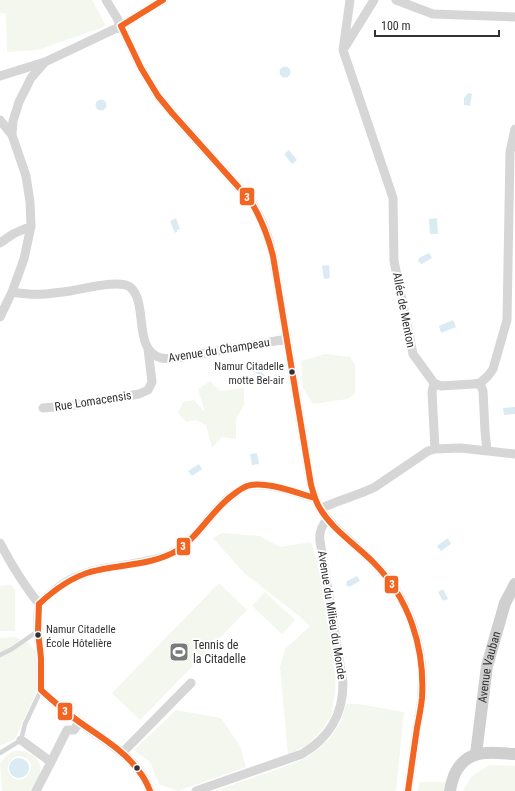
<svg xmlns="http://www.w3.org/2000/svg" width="515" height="791" font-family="'Roboto Condensed',sans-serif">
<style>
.green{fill:#f3f7ee;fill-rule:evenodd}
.water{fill:#dbebf4}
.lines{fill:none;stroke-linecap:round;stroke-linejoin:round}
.lane{stroke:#d6d6d6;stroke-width:4.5}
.street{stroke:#d6d6d6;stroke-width:9}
.secondary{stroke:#cfcfcf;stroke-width:12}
.bus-1-casing{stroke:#fff;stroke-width:9}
.bus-1{stroke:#f26522;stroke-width:6}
.bus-dot{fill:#323232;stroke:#fff;stroke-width:1.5}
.labels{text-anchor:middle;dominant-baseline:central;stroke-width:4;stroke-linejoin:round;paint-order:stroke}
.bus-label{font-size:11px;fill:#323232;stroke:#fff;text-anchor:end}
.street-label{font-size:12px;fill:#323232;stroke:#fff}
.poi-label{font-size:12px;fill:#323232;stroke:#fff;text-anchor:start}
.line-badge{stroke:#fff;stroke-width:1.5}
.badge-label{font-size:11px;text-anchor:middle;font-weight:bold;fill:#fff}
</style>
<rect width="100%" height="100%" fill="#fff"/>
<path class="green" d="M0 0H92L106 26 38 50 7 52 6 14 0 13Z
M325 354 350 357 355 365V394L347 399 313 404 303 388 301 361Z
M210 381 220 391 244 388V405L236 418V439L222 437 212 448 206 425 196 420 186 422 178 413 183 402 194 400 205 412 198 389Z
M222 533 260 536 280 547 311 542 319 568 336 674 335 693 331 716 321 731 307 745 288 755 280 667 285 649 310 626 298 615 244 573 213 538Z
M219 583 247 610 140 720 112 693Z
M11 585 15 590V631H0V586Z
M265 592 295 620 282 634 252 606Z
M15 637 28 643 38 654 36 693 15 739 0 746V638Z
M346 704H358L404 712 396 791H215L287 766 308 757 322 746 332 736 341 721Z
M176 710 221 718 240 746 246 767 178 791 159 784 150 762 134 750Z
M13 751C27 749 43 757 40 773 39 779 35 785 33 791H2L0 763 7 755ZM17 756C44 757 26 791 11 776 4 769 9 760 17 756Z
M490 765 515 766V791H463L472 776Z
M419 782H445L444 791H418Z"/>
<path class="water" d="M279.5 72a5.5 5.5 0 1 1 11 0a5.5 5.5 0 1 1-11 0Z
M468 93 472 94 470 106 464 105V98Z
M95.5 105a5.5 5.5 0 1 1 11 0a5.5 5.5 0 1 1-11 0Z
M289 150 297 160 292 164 284 154Z
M176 218 180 229 177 230V232L175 233 170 221Z
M437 218 438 234H430L429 219Z
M429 253 432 258 422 264 419 262 418 261 419 258Z
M329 265 330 278 324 279 322 266Z
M453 320 456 327 441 333 439 326Z
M256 368H259L261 372C266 375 270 381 265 386L259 385 257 382 258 378 255 369Z
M515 407V414L504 415 503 408Z
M257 453 259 464 252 465 250 454Z
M199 464 202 469 192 476 188 471Z
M448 538 451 544 441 551 437 546Z
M357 576 360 581 349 587 346 585 347 581Z
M443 589 448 599 443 601 438 592Z
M9 768a10 10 0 1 1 20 0a10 10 0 1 1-20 0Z"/>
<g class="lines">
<path class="lane" d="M0 655 12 649 38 631
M0 753 21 740 25 724 41 690"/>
<path class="street" d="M106 0 117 18 141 68 158 96 172 113 250 200C262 218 269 236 273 256L311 485C313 491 315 498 318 505 329 525 356 545 373 562 407 594 425 645 422 692 422 704 419 716 417 728 414 749 411 770 408 791
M350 0 343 50 393 198 394 261 413 354 434 383 441 386 473 384 480 383 488 376 493 369 507 320 510 152 515 129
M396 0 433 14 515 17
M345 47 374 0
M0 76 45 62 121 26 163 0
M0 120 12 135
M0 243 13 234 31 226
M12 292C24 294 34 295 45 294 54 293 62 292 70 291 82 289 120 279 130 287 149 303 132 350 161 358 166 359 172 358 177 358L287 339
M0 317 12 292 24 259 31 226 30 202 26 176 12 135 13 121 19 102 31 78 45 62
M434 383 432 392 435 449
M480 383 483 391 485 431 487 451
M43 408 75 405 139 394 148 390 152 382 148 349
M320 509C338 500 357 496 375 487L428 451 435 449 461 448 515 454
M0 543C11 564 24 585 39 604L38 617V631L41 658V690C53 701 65 712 78 721 104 741 139 758 150 791
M39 604C50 594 62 583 76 577 93 569 114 567 132 564 145 561 159 560 170 554 178 551 185 546 190 540 206 525 216 506 234 494 238 491 242 488 247 486 265 481 297 493 315 498
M21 740 51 762 36 791
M122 753 191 683
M51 762 67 730H74L79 722
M196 791 302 754C329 738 343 716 343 683L320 541C319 532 321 526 328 519"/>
<g class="secondary">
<path id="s1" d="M476 754 487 666 505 603 515 584"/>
<path d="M450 791C453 771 463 754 486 753 496 752 505 754 515 754"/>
</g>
<defs>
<path id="bus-1" d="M121 26 141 68 158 96 172 113 250 200C261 218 268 236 273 256L311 485C313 492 315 499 318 505 330 528 355 544 373 562 409 598 425 647 422 698 421 708 419 718 417 728 414 749 411 770 408 791
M121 26 163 0
M39 604C54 590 70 578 90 572 119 564 152 566 178 550 184 547 188 542 192 538 206 524 217 506 234 494 238 491 242 488 247 486 265 480 297 493 315 498
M39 604 38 631 41 658V690C52 700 62 709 74 718 95 734 122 748 138 770 143 776 147 783 150 791"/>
</defs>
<use href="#bus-1" class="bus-1-casing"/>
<use href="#bus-1" class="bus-1"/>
</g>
<defs>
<symbol id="stadium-square" viewBox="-11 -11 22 22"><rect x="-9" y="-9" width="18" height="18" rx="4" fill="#7a7a7a" stroke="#fff"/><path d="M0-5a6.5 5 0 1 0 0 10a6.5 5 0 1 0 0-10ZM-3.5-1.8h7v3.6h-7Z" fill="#fff"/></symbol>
</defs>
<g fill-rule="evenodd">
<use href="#stadium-square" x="168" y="641" width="22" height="22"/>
</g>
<g class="bus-dot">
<circle cx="292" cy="372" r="3.5"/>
<circle cx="38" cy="635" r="3.5"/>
<circle cx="137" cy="768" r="3.5"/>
</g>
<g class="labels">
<g class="bus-label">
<text x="284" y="366">Namur Citadelle<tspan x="284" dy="14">motte Bel-air</tspan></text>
<text x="46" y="629" text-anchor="start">Namur Citadelle<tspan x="46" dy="14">École Hôtelière</tspan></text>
</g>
<g class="street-label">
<text transform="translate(404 310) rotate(79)">Allée de Menton</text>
<text transform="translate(219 350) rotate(-9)">Avenue du Champeau</text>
<text transform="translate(93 401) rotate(-9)">Rue Lomacensis</text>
<text transform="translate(332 615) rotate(81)">Avenue du Milieu du Monde</text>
<text stroke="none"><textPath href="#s1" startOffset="88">Avenue Vauban</textPath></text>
</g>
<g class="poi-label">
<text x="193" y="645">Tennis de<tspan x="193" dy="14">la Citadelle</tspan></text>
</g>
</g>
<g class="line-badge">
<rect x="239" y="187" width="16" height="19" rx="4" fill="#f26522"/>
<rect x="176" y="537" width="15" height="19" rx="4" fill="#f26522"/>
<rect x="384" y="575" width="15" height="19" rx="4" fill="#f26522"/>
<rect x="57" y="702" width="16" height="19" rx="4" fill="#f26522"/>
</g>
<g class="badge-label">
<text x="247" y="201">3</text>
<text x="183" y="550">3</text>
<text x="392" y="588">3</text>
<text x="65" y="715">3</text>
</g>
<path d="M375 30v6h124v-6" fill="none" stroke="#323232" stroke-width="2"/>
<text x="381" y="30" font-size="12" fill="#323232" stroke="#ffffff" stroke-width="3" paint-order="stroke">100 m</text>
</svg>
